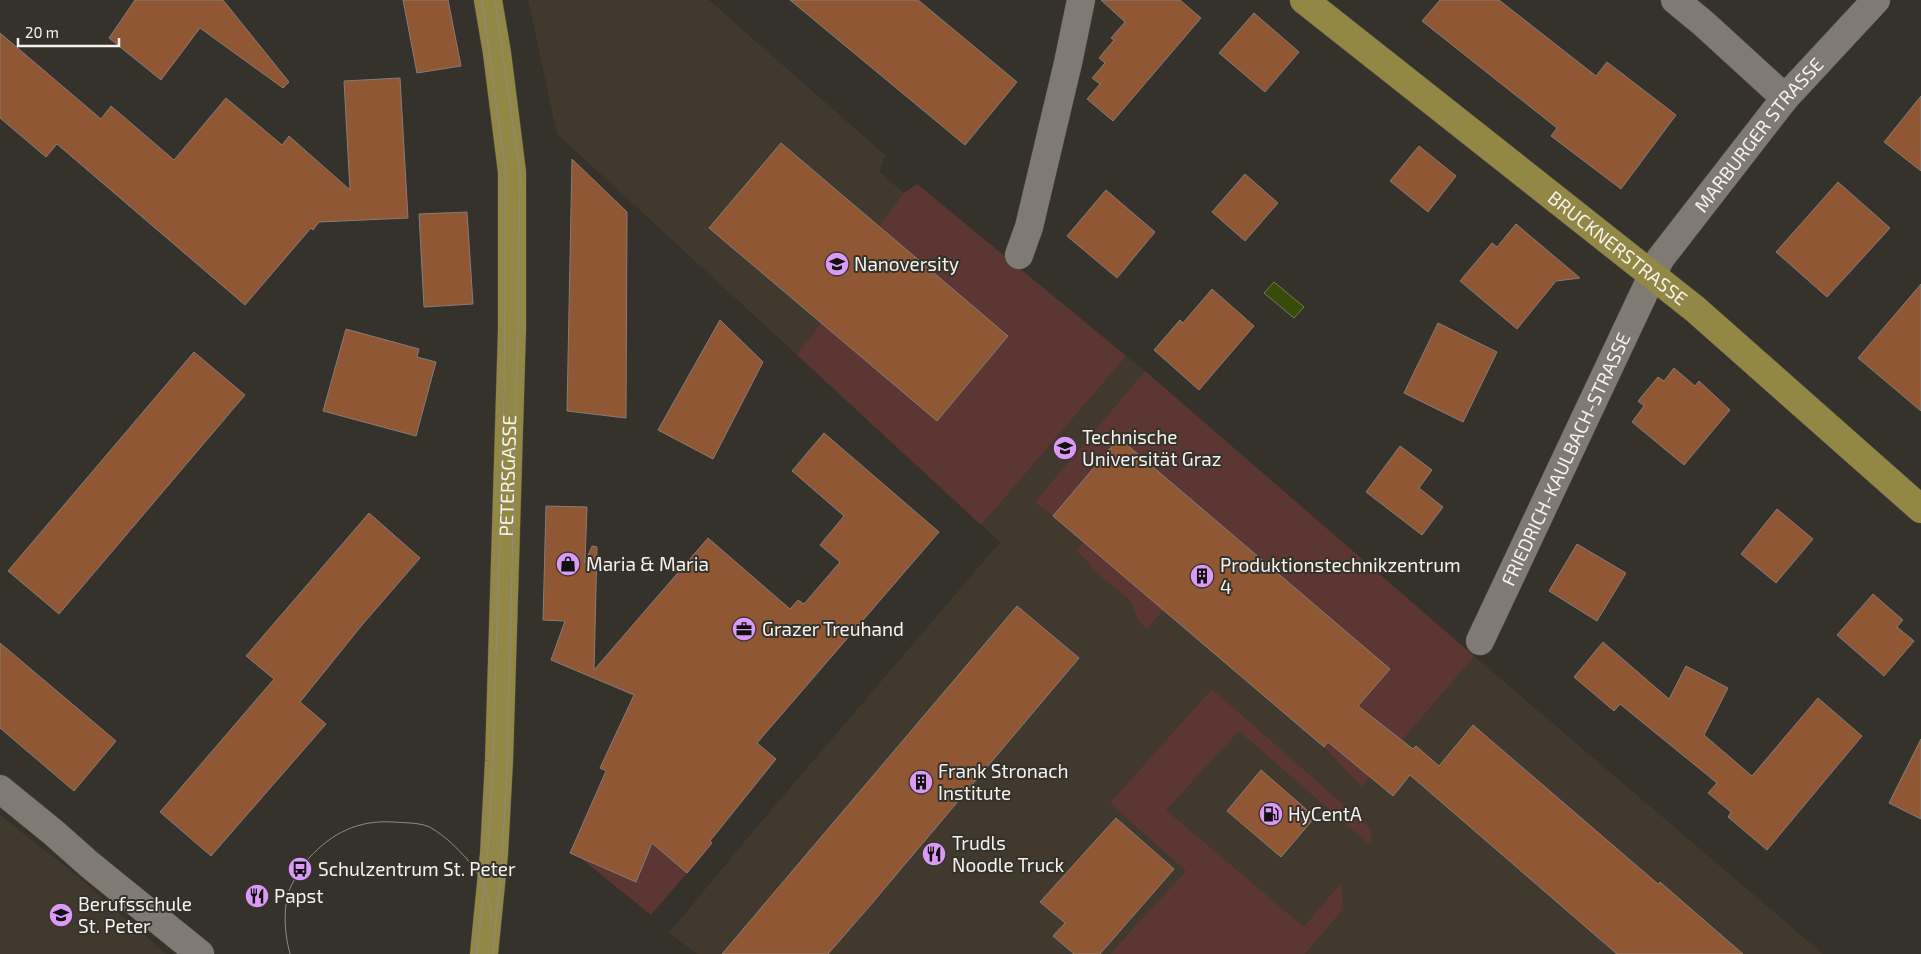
<svg xmlns="http://www.w3.org/2000/svg" width="1921" height="954" viewBox="0 0 1921 954" font-family="'Exo 2',sans-serif">
	<rect width="100%" height="100%" fill="#35312b"/>
	<g fill="#41392e">
		<path d="M528 0H709L885 155 880 172 890 181 904 193 917 184 1145 371 1474 656 1823 954H697L669 933 755 829 1000 542 557 134Z"/>
		<path d="M0 815 77 876 166 954H0Z"/>
	</g>
	<g fill="#5c3632">
		<path d="M917 184 1126 356 981 525 797 355 821 323 937 421 1008 337 879 227 904 193Z"/>
		<path d="M1145 371 1474 656 1362 787 1324 747 1390 669 1119 439 1053 516 1035 502Z"/>
		<path d="M1084 542 1163 610 1147 629 1138 620 1131 601 1092 569 1090 564 1077 551Z"/>
		<path d="M1212 689 1371 829V846L1239 731 1166 810 1304 927 1341 883 1343 909 1305 954H1110L1186 871 1110 803Z"/>
		<path d="M651 845H655L687 873 651 915 578 856 635 881Z"/>
	</g>
	<path fill="#394b08" stroke="#727d4d" d="M1274 282 1304 307 1294 318 1264 293Z"/>
	<g fill="#8f5733" stroke="#857d78">
		<path d="M135 0H223L289 82 283 88 200 28 161 80 109 38Z"/>
		<path d="M403 0H448L461 66 417 73Z"/>
		<path d="M790 0H918L1017 82 965 145Z"/>
		<path d="M1101 0H1180L1201 18 1113 121 1087 99 1100 84 1092 78 1105 63 1099 58 1114 40 1111 38 1125 22Z"/>
		<path d="M1440 0H1499L1596 76 1607 62 1676 115 1621 189 1551 136 1557 128 1422 21Z"/>
		<path d="M1254 13 1299 52 1265 92 1219 53Z"/>
		<path d="M0 33 101 119 111 106 174 160 226 98 282 145 289 136 350 190 344 81 400 78 408 218 319 222 313 230 311 228 245 305 57 144 46 157 0 118Z"/>
		<path d="M1921 96V171L1884 142Z"/>
		<path d="M781 143 1008 336 937 421 709 228Z"/>
		<path d="M1419 146 1456 176 1428 212 1390 181Z"/>
		<path d="M572 159 627 212 626 418 567 411Z"/>
		<path d="M1245 174 1278 203 1245 241 1212 212Z"/>
		<path d="M1838 182 1890 228 1827 297 1776 252Z"/>
		<path d="M1106 190 1155 232 1117 278 1067 236Z"/>
		<path d="M467 212 473 304 424 307 419 214Z"/>
		<path d="M1516 224 1580 278 1556 281 1517 329 1460 281 1492 243 1497 247Z"/>
		<path d="M1921 284V411L1858 358Z"/>
		<path d="M1212 289 1254 326 1199 390 1154 350 1180 320 1183 323Z"/>
		<path d="M720 320 763 362 713 459 658 430Z"/>
		<path d="M1438 323 1497 352 1463 422 1404 393Z"/>
		<path d="M346 329 419 349 417 357 436 362 416 436 323 411Z"/>
		<path d="M194 352 245 395 59 614 8 571Z"/>
		<path d="M1674 368 1695 386 1699 381 1730 410 1684 465 1632 422 1644 406 1638 401 1658 377 1664 381Z"/>
		<path d="M824 433 939 532 757 743 776 759 710 841 712 843 687 873 652 843 636 882 570 853 606 771 600 768 634 695 551 660 565 621 543 620 546 506 587 507 585 563 592 546 597 547 594 670 708 538 790 609 798 600 804 604 840 562 820 545 844 516 792 471Z"/>
		<path d="M1119 438 1390 669 1358 706 1413 749 1416 746 1439 766 1473 725 1658 884 1660 882 1743 954H1617L1410 775 1393 796 1328 742 1324 747 1053 516Z"/>
		<path d="M1400 446 1432 470 1419 488 1443 507 1422 535 1366 492Z"/>
		<path d="M1777 509 1813 539 1776 583 1741 554Z"/>
		<path d="M369 513 420 558 362 625 300 702 326 724 211 856 160 812 274 679 246 656Z"/>
		<path d="M1577 544 1626 573 1597 621 1549 591Z"/>
		<path d="M1873 594 1903 620 1897 627 1914 641 1884 676 1837 635Z"/>
		<path d="M1017 606 1079 658 868 908 828 954H722Z"/>
		<path d="M1603 642 1669 699 1686 666 1728 688 1704 735 1752 776 1818 698 1862 736 1767 850 1728 817 1731 812 1708 793 1717 783 1620 704 1614 711 1574 677Z"/>
		<path d="M0 643 116 741 74 791 0 728Z"/>
		<path d="M1921 739V819L1889 803Z"/>
		<path d="M1261 770 1315 817 1281 857 1227 811Z"/>
		<path d="M1116 818 1174 869 1100 954H1074L1053 936 1065 923 1040 902Z"/>
	</g>
	<g fill="none" stroke-linecap="round" stroke-linejoin="round">
		<g stroke="#514d48" stroke-width="29">
			<g id="minor">
				<path d="M1675 0 1703 23 1785 98"/>
				<path d="M1019 255 1029 227 1068 63 1081 0"/>
				<path id="s1" d="M1480 641 1660 259 1785 98 1876 0"/>
				<path d="M0 789 54 833 90 865 200 954"/>
			</g>
		</g>
		<g stroke="#514d48" stroke-width="29">
			<g id="major">
				<path id="s2" d="M1304 0 1695 309 1921 509"/>
				<path id="s3" d="M484 954 494 854 499 761 512 329V172L497 53 488 0"/>
			</g>
		</g>
		<use href="#minor" stroke="#7f7a73" stroke-width="28"/>
		<use href="#major" stroke="#928745" stroke-width="28"/>
		<g stroke="#8e8a85" stroke-width="1">
			<path d="M290 954C285 935 283 914 288 894 292 881 301 869 309 858 332 833 358 820 392 822 405 823 423 822 433 829 446 837 457 848 467 859 482 877 492 898 491 922"/>
			<path d="M477 954 488 851 493 756 504 396 506 174 482 0"/>
			<path d="M493 954 502 856 507 771 518 328 520 172 495 0"/>
		</g>
	</g>
	<defs>
		<g id="school-disc" transform="scale(1.25)"><circle r="9.5" fill="#db9af6" stroke="#35312b"/><path d="M0-5L7-2L0 1L-7-2ZM-4 1L0 2.5L4 1V4Q0 6-4 4Z" fill="#111"/></g>
		<g id="university-disc" transform="scale(1.25)"><circle r="9.5" fill="#db9af6" stroke="#35312b"/><path d="M0-5L7-2L0 1L-7-2ZM-4 1L0 2.5L4 1V4Q0 6-4 4Z" fill="#111"/></g>
		<g id="shop-disc" transform="scale(1.25)"><circle r="9.5" fill="#db9af6" stroke="#35312b"/><path d="M-5-2.5h2.3a2.7 3.5 0 0 1 5.4 0H5L5.5 6h-11ZM-1.5-2.5h3a1.5 2.3 0 0 0-3 0Z" fill="#111"/></g>
		<g id="building-disc" transform="scale(1.25)"><circle r="9.5" fill="#db9af6" stroke="#35312b"/><path d="M-4-6H4V6H1V3H-1V6H-4ZM-2.5-4.3h1.7v1.8h-1.7ZM.8-4.3h1.7v1.8H.8ZM-2.5-1h1.7V.8h-1.7ZM.8-1h1.7V.8H.8Z" fill="#111"/></g>
		<g id="office-disc" transform="scale(1.25)"><circle r="9.5" fill="#db9af6" stroke="#35312b"/><path d="M-6-3h4V-5.5h4V-3h4V5H-6ZM-1-4.5V-3h2v-1.5ZM-6 0V1H6V0Z" fill="#111"/></g>
		<g id="fuel-disc" transform="scale(1.25)"><circle r="9.5" fill="#db9af6" stroke="#35312b"/><path d="M-5.5-6h7V0h2V4h1.3V-2.5L3-4.5l.8-.8L6-3V5H2.5V1h-1V6h-7ZM-4.2-4.7v3.2H.2V-4.7Z" fill="#111"/></g>
		<g id="restaurant-disc" transform="scale(1.25)"><circle r="9.5" fill="#db9af6" stroke="#35312b"/><path d="M-5-6h1v4h1v-4h1v4h1v-4h1v5L-1.5 .5V6h-2V.5L-5-1ZM5-6V6H3V1.5H1.5Q1.5-4 5-6Z" fill="#111"/></g>
		<g id="bus-disc" transform="scale(1.25)"><circle r="9.5" fill="#db9af6" stroke="#35312b"/><path d="M-5-6H5V4H4V6H2V4H-2V6H-4V4H-5ZM-3.5-4V0h7V-4ZM-3.5 1.2v1.5H-2V1.2ZM2 1.2v1.5H3.5V1.2Z" fill="#111"/></g>
	</defs>
	<g fill-rule="evenodd">
		<use href="#school-disc" x="837" y="264"/>
		<use href="#university-disc" x="1065" y="448"/>
		<use href="#shop-disc" x="568" y="564"/>
		<use href="#building-disc" x="1202" y="576"/>
		<use href="#office-disc" x="744" y="629"/>
		<use href="#building-disc" x="921" y="782"/>
		<use href="#fuel-disc" x="1271" y="814"/>
		<use href="#restaurant-disc" x="934" y="854"/>
		<use href="#bus-disc" x="300" y="869"/>
		<use href="#restaurant-disc" x="257" y="896"/>
		<use href="#school-disc" x="61" y="915"/>
	</g>
	<g text-anchor="middle" stroke-width="4" stroke-linejoin="round" paint-order="stroke">
		<g font-size="19" fill="#f6f3ef" stroke="#35312b">
			<text dy="7" stroke="none"><textPath href="#s1" startOffset="581">MARBURGER STRASSE</textPath></text>
			<text dy="7" stroke="none"><textPath href="#s2" startOffset="400">BRUCKNERSTRASSE</textPath></text>
			<text dy="7" stroke="none"><textPath href="#s1" startOffset="201">FRIEDRICH-KAULBACH-STRASSE</textPath></text>
			<text dy="7" stroke="none"><textPath href="#s3" startOffset="479">PETERSGASSE</textPath></text>
		</g>
		<g font-size="19" fill="#f6f3ef" stroke="#35312b" text-anchor="start">
			<text x="854" y="271">Nanoversity</text>
			<text x="1082" y="444">Technische<tspan x="1082" dy="22">Universität Graz</tspan></text>
			<text x="586" y="571">Maria &amp; Maria</text>
			<text x="1220" y="572">Produktionstechnikzentrum<tspan x="1220" dy="22">4</tspan></text>
			<text x="762" y="636">Grazer Treuhand</text>
			<text x="938" y="778">Frank Stronach<tspan x="938" dy="22">Institute</tspan></text>
			<text x="1288" y="821">HyCentA</text>
			<text x="952" y="850">Trudls<tspan x="952" dy="22">Noodle Truck</tspan></text>
			<text x="318" y="876">Schulzentrum St. Peter</text>
			<text x="274" y="903">Papst</text>
			<text x="78" y="911">Berufsschule<tspan x="78" dy="22">St. Peter</tspan></text>
		</g>
	</g>
	<path d="M18 38v8h101v-8" fill="none" stroke="#f6f3ef" stroke-width="2.5"/>
	<text x="25" y="38" font-size="15" fill="#f6f3ef" stroke="#35312b" stroke-width="4" paint-order="stroke">20 m</text>
</svg>
